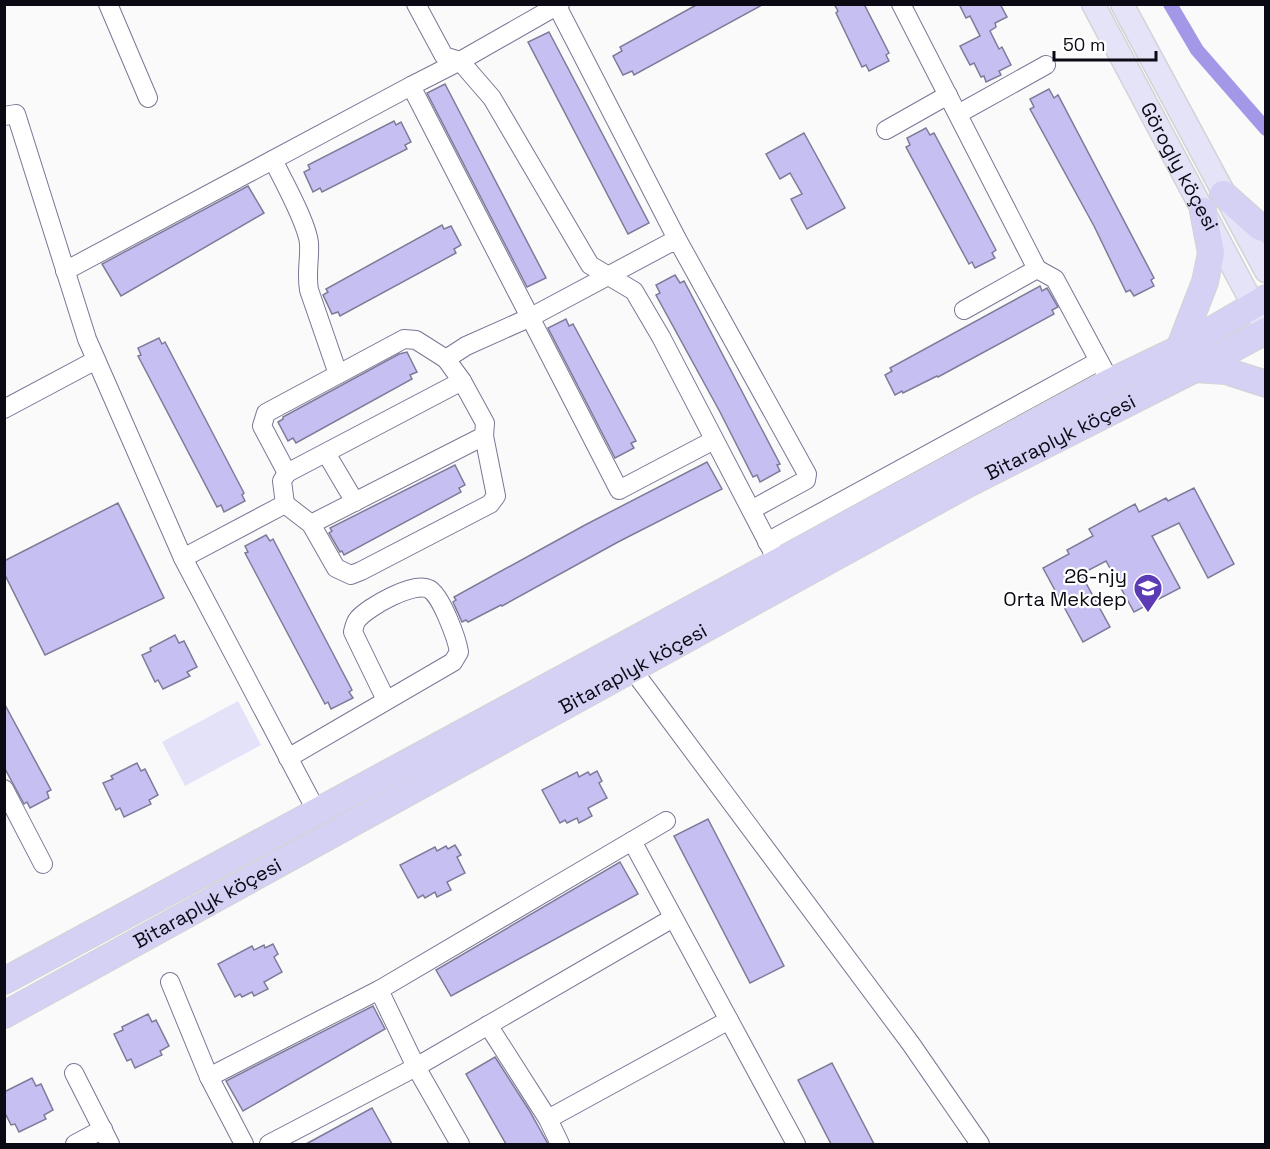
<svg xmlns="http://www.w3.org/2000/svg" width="1270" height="1149" viewBox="0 0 1270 1149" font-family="'Space Grotesk',sans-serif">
	<rect width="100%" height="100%" fill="#fafafa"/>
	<path fill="#e4e2f9" d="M238 701 261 745 185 786 162 742Z"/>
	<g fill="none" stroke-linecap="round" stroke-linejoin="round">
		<path stroke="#a298e7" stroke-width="14" d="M1170 4 1197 50 1266 129"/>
	</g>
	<g fill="#c5c0f1" stroke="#7d7b99" stroke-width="1.5">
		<path d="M698 4H764L634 75 632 71 623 75 613 56 622 51 620 47Z"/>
		<path d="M834 4H864L889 53 886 55 889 61 869 71 866 65 862 67 836 13 838 11Z"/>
		<path d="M959 4H1000L1007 17 995 23 996 27 990 31 999 49 1002 47 1011 65 999 71 1001 75 986 82 984 76 981 77 974 63 970 65 960 46 980 36 970 16 966 18Z"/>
		<path d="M549 32 649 223 628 234 528 42Z"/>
		<path d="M445 84 546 278 527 287 427 93Z"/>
		<path d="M1049 89 1054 98 1058 95 1154 278 1151 280 1154 286 1134 296 1130 290 1126 292 1094 226 1030 109 1034 107 1030 99Z"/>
		<path d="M394 121 396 125 401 122 411 142 405 145 407 149 322 192 320 188 313 192 304 172 310 169 308 165Z"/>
		<path d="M926 128 930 135 934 133 996 250 992 253 995 258 975 268 972 262 969 264 906 147 910 145 907 138Z"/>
		<path d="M804 133 845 208 807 229 791 199 802 194 790 173 780 179 766 154Z"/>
		<path d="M248 186 264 213 121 296 102 264Z"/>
		<path d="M442 225 444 229 451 226 461 245 454 249 456 253 340 316 338 312 332 314 323 295 328 292 326 289Z"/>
		<path d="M675 275 680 283 684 281 780 464 777 465 780 471 760 482 757 475 753 477 720 412 656 295 660 293 656 285Z"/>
		<path d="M1040 286 1042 291 1047 288 1058 307 1052 310 1054 314 938 377 937 376 903 393 902 391 895 395 885 375 892 371 890 368Z"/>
		<path d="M566 319 569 326 573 324 636 441 631 443 634 448 615 458 548 328Z"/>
		<path d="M159 338 162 344 165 342 244 493 242 495 245 501 224 512 221 505 217 507 138 356 141 355 138 348Z"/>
		<path d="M407 352 417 372 410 375 412 379 296 443 293 438 288 441 278 422 283 419V417L399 354Z"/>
		<path d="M707 462 722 489 618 542 502 606 501 605 468 622 466 620 462 622 453 602 456 600 454 597 585 525Z"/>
		<path d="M455 465 465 485 459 488 461 492 344 555 342 551 340 552 329 533 332 531 330 528Z"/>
		<path d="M1194 488 1234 564 1208 578 1179 523 1152 536 1180 588 1134 612 1106 561 1081 574 1110 627 1083 642 1043 568 1069 554 1067 550 1093 536 1089 529 1135 504 1139 512 1166 498 1168 501Z"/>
		<path d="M118 503 164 598 45 655 4 573V561Z"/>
		<path d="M266 535 270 541 273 539 352 690 349 692 353 698 331 709 328 702 325 704 245 553 248 552 245 546Z"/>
		<path d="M175 635 179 643 184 641 197 667 187 672 190 676 163 689 158 680 155 682 142 655 151 651 150 648Z"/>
		<path d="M4 703 51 790 47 792 49 798 30 808 27 802 24 804 4 767Z"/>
		<path d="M137 763 141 771 145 769 158 795 149 800 151 804 124 817 120 808 116 810 103 783 113 779 111 776Z"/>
		<path d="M597 771 602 781 599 783 607 798 588 808 592 816 579 823 577 818 567 823 565 820 560 823 542 790 577 772 579 777 588 772 590 775Z"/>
		<path d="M708 819 784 966 750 983 674 836Z"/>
		<path d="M455 845 461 855 457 857 465 873 447 882 451 890 437 897 435 892 425 898 423 895 418 898 400 865 435 847 437 851 446 846 448 849Z"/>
		<path d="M620 862 638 894 451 996 436 970Z"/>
		<path d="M273 944 278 954 274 957 282 972 264 982 268 989 254 996 252 992 242 997 240 994 235 997 218 964 252 946 254 950 264 945 265 948Z"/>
		<path d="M373 1006 385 1029 243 1111 226 1081Z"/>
		<path d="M148 1014 152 1022 156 1020 169 1046 160 1051 162 1055 135 1068 131 1059 127 1061 114 1034 123 1030 122 1027Z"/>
		<path d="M495 1057 529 1110 548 1144H506L466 1074Z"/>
		<path d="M832 1063 874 1144H831L798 1080Z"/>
		<path d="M32 1078 36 1086 41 1084 53 1110 44 1115 46 1119 19 1132 15 1124 11 1125 4 1111V1092Z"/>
		<path d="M372 1108 392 1144H306Z"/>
	</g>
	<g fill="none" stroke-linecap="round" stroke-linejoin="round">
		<g stroke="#7a7795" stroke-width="20">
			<g id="minor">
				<path d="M108 4 148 98"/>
				<path d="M416 4 444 56 460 61"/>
				<path d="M560 4 460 61 492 98 590 265 634 291 661 337 778 562"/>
				<path d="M901 4 1037 269"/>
				<path d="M557 6 677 239"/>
				<path d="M460 61 411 86 619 490 714 440"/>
				<path d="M958 114 1046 65"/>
				<path d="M4 116 16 114 87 339 183 558 317 812"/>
				<path d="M886 130 948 95"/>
				<path d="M273 160C283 180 307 223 309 243 310 260 306 272 309 290L338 374"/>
				<path d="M65 271 411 86"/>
				<path d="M964 310 1037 269 1055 279 1104 370"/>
				<path d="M4 409 96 360"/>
				<path d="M326 453 355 502"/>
				<path d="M287 473 262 426 266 413 404 339 416 340 446 359"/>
				<path d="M285 504 282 481 287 473 462 381"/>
				<path d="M311 524 336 568 351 575 361 571 490 504 496 496 484 436"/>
				<path d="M767 542 1099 361"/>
				<path d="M183 558 285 504 311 524 484 436 485 423 462 381 446 359 466 346 531 317 677 239 807 474 806 480 751 510"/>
				<path d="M632 669 911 1044 980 1144"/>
				<path d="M288 758 453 662 459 652C457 639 441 595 429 589 414 581 368 607 358 619 355 622 354 628 353 632L386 700"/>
				<path d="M4 789 43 864"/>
				<path d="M632 841 796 1144"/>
				<path d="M170 982 209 1077 244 1144"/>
				<path d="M379 990 416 1067 460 1144"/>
				<path d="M488 1025 548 1119 560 1144"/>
				<path d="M74 1073 110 1144"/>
				<path d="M209 1077 379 990 666 821"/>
				<path d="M548 1119 729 1020"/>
				<path d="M75 1144 103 1129"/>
				<path d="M269 1144 416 1067 673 918"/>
			</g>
		</g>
		<g stroke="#d3d3d5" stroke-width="25">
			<g id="major">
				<path id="s1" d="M1093 4 1266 329"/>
				<path d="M1122 4 1266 271"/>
			</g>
		</g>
		<g stroke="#d3d3d5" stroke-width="28">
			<g id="highway">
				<path d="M1223 194 1260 227 1266 229"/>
				<path d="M1179 349 1205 282 1211 253 1203 211"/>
				<path d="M1195 369 1226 371 1266 384"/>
				<path d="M4 981 1110 382 1179 349 1266 298"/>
				<path id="s2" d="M4 1015 966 485 1195 369 1266 331"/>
			</g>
		</g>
		<use href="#minor" stroke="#fff" stroke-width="18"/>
		<use href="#major" stroke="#e5e3f8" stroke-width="22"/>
		<use href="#highway" stroke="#d4d1f4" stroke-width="26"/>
	</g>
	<defs>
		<g id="school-pin" transform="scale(1.5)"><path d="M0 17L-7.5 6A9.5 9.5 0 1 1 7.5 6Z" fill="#5b3cb4" stroke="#fff"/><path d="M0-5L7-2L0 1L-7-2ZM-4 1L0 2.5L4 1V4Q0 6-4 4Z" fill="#fff"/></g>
	</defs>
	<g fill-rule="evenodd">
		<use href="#school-pin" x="1148" y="588"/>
	</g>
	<g text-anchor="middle" stroke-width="4.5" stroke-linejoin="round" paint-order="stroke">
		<g font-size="20" fill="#0b0914" stroke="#fff">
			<text dy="7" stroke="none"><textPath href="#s1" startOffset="184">Görogly köçesi</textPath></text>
			<text dy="7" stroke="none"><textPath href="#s2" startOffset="1204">Bitaraplyk köçesi</textPath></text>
			<text dy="7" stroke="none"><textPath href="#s2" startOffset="718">Bitaraplyk köçesi</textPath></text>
			<text dy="7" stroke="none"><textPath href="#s2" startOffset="232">Bitaraplyk köçesi</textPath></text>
		</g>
		<g font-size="20" fill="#0b0914" stroke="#fff" text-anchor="end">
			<text x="1127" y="583">26-njy<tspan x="1127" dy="23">Orta Mekdep</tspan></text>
		</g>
	</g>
	<rect width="1270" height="1149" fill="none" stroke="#0b0914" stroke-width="12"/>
	<path d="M1054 51v9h102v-9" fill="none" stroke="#0b0914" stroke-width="3"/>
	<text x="1063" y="51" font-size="18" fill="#0b0914" stroke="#ffffff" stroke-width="4.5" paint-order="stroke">50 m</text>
</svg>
